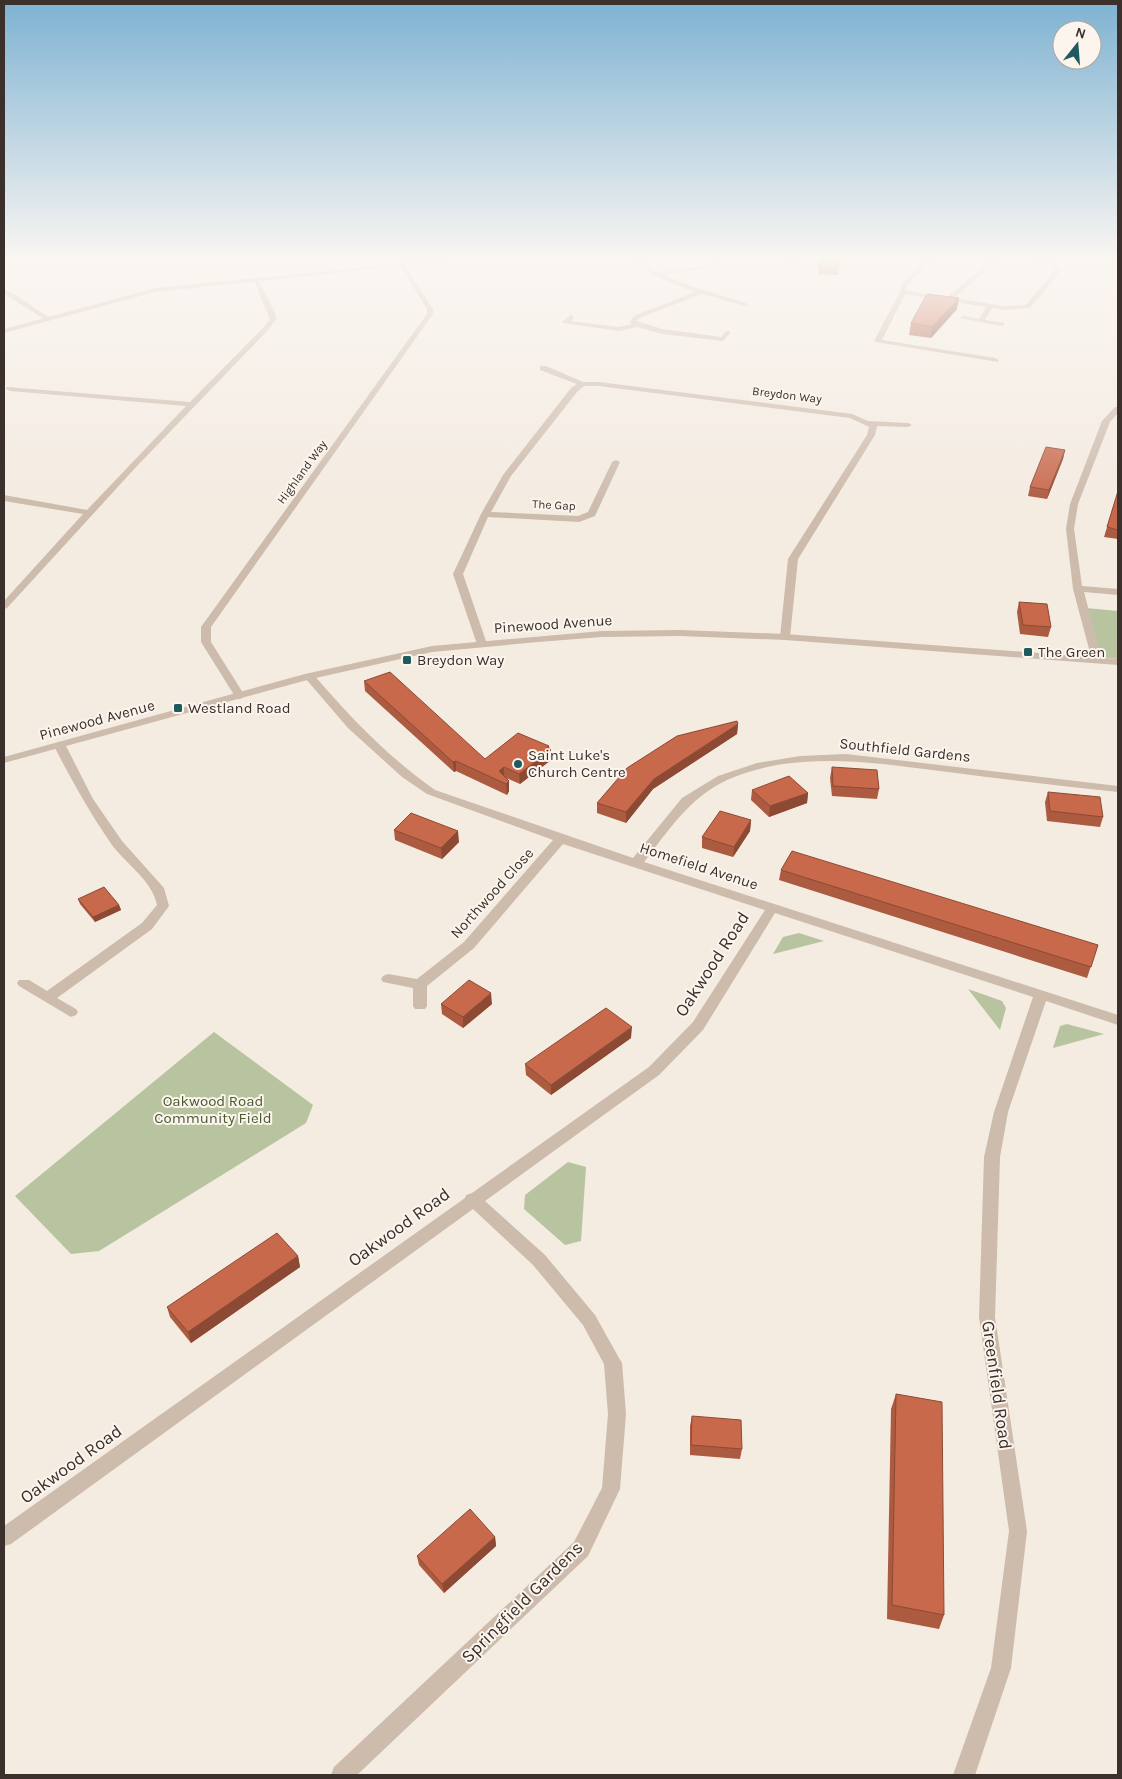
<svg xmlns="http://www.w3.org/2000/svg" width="1122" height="1779" viewBox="0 0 1122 1779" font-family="Karla,sans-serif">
	<rect width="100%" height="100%" fill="#f4ebe1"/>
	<g fill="#b8c4a0">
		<path d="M1086 608 1118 611V659L1099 657Z"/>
		<path d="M799 933 824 941 773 954 783 937Z"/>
		<path d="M968 989 1002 1001 1006 1008 1000 1030Z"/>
		<path d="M1067 1024 1104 1034 1053 1048 1060 1026Z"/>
		<path d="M214 1032 313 1105 306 1123 99 1251 71 1254 15 1196Z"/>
		<path d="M568 1162 586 1167 581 1241 565 1245 524 1209 525 1195Z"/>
	</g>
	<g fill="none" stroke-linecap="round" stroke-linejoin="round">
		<g fill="#cdbbac" fill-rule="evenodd">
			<path d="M629 258H636L657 272 710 265V262H714L718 267 663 275 688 285 748 304 745 306 702 294 639 318 637 321 662 329 721 337 726 331H730V333L723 341 662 334 637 327 619 331 563 323V321L571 315 574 317 571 321 619 327 632 324 630 322 634 316 695 292 655 276Z"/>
			<path d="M774 258H783L796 263 793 265Z"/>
			<path d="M927 258H934L907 285 906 291 947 297 994 259 996 262 954 298 1004 306 1026 305 1055 270 1051 266 1023 258C1036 258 1052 260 1062 270L1030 308 1004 310 992 308 985 320 1004 323V325L1002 326 960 318 963 316 979 319 986 307 905 294 882 340 995 358 999 360 998 362 876 342 874 341 900 292 902 283Z"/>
			<path d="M399 264 404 265 433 309V314L211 627V642L245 696 240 699 236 698 201 642V627L427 314V309Z"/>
			<path d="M253 279 258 280 275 313 276 319 269 329 137 466 7 608 4 609V601L83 514 4 501V495L87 510 186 406 10 391 6 389 7 387 190 402 264 327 270 319Z"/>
			<path d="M4 290 16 295 51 319 46 320 4 294Z"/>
			<path d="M540 366H546L583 382H599L852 414 868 421 908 423 912 425 908 427 877 426 875 435 798 559 790 637 785 640 780 637 788 559 867 435 869 427 850 418 599 386H584L577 392 511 476 491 512 578 516 588 512 612 462 616 460 620 462 595 516 579 522 488 517 463 574 487 644 482 647 477 644 453 574 481 514 503 475 571 388 577 384 540 370Z"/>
			<path d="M1115 407H1118V413L1110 422 1078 504 1074 529 1082 586 1118 589V595L1084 592 1102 660 1097 663 1092 660 1073 589 1066 529 1070 504 1102 421Z"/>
			<path d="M309 673 313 674C350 717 388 757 435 790L633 858 682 798 718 776 757 763 800 756 846 754 1118 786V792C1064 786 1010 780 956 773 881 764 799 748 727 780 690 797 668 831 644 862L1118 1015V1025L1046 1001 1008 1112 1000 1157 995 1317 1027 1531 1011 1668 975 1775H953L991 1668 1009 1531 979 1317 984 1157 994 1112 1033 997 775 913 703 1030 659 1075 485 1201 545 1255 595 1315 619 1358 622 1363 626 1414 620 1489 588 1556 357 1775H331L334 1767 574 1542 602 1488 608 1414 604 1364 583 1325 533 1265 473 1209 11 1544 4 1546V1526L465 1198 466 1195 472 1193 649 1067 693 1022 765 910 563 844 474 948 427 986V1006L425 1009H415L413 1006V988L383 982 381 979 383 976 388 974 417 979 464 942 553 840 427 794 402 777 348 728 305 678 304 676Z"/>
			<path d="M60 743 66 746 93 799 122 841 164 888 169 906 152 929 57 998 76 1009 78 1012 76 1015 71 1017 19 986 17 983 19 980H29L47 991 142 923 157 905C152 880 127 865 112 845 90 813 72 781 54 746Z"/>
		</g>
		<g fill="#cdbbac" fill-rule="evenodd">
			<path d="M459 258H481L155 292 4 333V329L155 288Z"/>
			<path d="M680 630 785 634 1118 659V665L785 640 680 636 602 637 538 642 432 652 311 679 4 763V757L305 674 432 646 602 631Z"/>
		</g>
	</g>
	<g fill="#ac5a40">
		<path d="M819 258H839L838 275 818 274Z"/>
		<path d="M957 309 931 338 909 335 911 323Z"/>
		<path d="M1065 450 1063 459 1047 499 1028 496 1030 487Z"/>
		<path d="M1118 491V539L1104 537Z"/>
		<path d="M1019 602 1051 627 1048 637 1020 634 1017 612Z"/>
		<path d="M364 681 485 759 549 746 551 760 520 784 506 778 509 781V791L507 795 456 771 454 772 365 691Z"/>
		<path d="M738 724 737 734 653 789 626 823 597 813V803Z"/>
		<path d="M832 767 879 789 877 799 832 796 830 778Z"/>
		<path d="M752 790 808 793 807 803 769 817 751 800Z"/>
		<path d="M1048 792 1103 817 1100 827 1047 821 1045 802Z"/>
		<path d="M751 820 750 831 733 857 702 848V837Z"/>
		<path d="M394 830 459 842 442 859 395 840Z"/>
		<path d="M781 870 1098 945 1087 978 779 880Z"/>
		<path d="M78 899 119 905 121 910 95 922 80 904Z"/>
		<path d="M441 1004H492L463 1028 442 1014Z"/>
		<path d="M631 1038 551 1095 526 1075 525 1064Z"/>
		<path d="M298 1256 300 1267 191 1343 170 1317 167 1307Z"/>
		<path d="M896 1394 944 1615 939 1629 887 1619 891 1409Z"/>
		<path d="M692 1416 742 1449 740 1459 690 1455V1426Z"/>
		<path d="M495 1537 496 1546 444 1593 419 1565 417 1556Z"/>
	</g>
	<g fill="#8c4a34">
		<path d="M959 298 957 309 931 338 932 327Z"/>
		<path d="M1065 450 1063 459 1047 499 1049 490Z"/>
		<path d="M738 724 737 734 653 789 626 823V812L654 779Z"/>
		<path d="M549 746V752L551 750V760L520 784 519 774Z"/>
		<path d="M456 761V771L454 772 453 762Z"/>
		<path d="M504 767V777L499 782V771Z"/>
		<path d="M509 781V791L507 795 506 784Z"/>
		<path d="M808 793 807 803 769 817 770 806Z"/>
		<path d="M751 820 750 831 733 857 734 847Z"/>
		<path d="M458 831 459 842 442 859 441 848Z"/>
		<path d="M119 905 121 910 95 922 93 917Z"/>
		<path d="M491 993 492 1004 463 1028V1017Z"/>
		<path d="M632 1027 631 1038 551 1095V1085Z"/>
		<path d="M298 1256 300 1267 191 1343 188 1332Z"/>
		<path d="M495 1537 496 1546 444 1593 442 1584Z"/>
	</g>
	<g fill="#c8694b" stroke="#8c4a34">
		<path d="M820 258H839V269L819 268Z"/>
		<path d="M927 294 959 298 932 327 911 323Z"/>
		<path d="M1046 447 1065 450 1049 490 1030 487Z"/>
		<path d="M1118 491V530L1107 527Z"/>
		<path d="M1019 602 1047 604 1051 627 1023 625Z"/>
		<path d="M390 672 485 759 518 733 549 746 546 748 551 750 519 774 504 767 499 771 509 781 506 784 456 761 453 762 364 681Z"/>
		<path d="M737 721 738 724 654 779 626 812 597 803 627 768 677 736Z"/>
		<path d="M832 767 877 770 879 789 833 786Z"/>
		<path d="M789 776 808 793 770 806 752 790Z"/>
		<path d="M1048 792 1100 797 1103 817 1050 811Z"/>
		<path d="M720 811 751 820 734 847 702 837Z"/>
		<path d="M411 813 458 831 441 848 394 830Z"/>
		<path d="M792 851 1098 945 1091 967 781 870Z"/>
		<path d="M104 887 119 905 93 917 78 899Z"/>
		<path d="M469 980 491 993 463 1017 441 1004Z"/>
		<path d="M606 1008 632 1027 551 1085 525 1064Z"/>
		<path d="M277 1233 298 1256 188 1332 167 1307Z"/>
		<path d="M896 1394 942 1402 944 1615 892 1605Z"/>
		<path d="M692 1416 741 1420 742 1449 691 1445Z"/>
		<path d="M470 1509 495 1537 442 1584 417 1556Z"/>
	</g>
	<linearGradient id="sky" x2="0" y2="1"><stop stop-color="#7eb2d2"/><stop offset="0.51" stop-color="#faf6f2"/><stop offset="1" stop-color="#faf6f2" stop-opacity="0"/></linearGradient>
	<rect width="1122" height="507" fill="url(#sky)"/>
	<g fill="#1f5a5e" stroke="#fbf5ee" stroke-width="2">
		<rect x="1023" y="647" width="10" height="10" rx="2.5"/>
		<rect x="402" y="655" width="10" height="10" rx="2.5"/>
		<rect x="173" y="703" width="10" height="10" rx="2.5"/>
		<circle cx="518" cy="764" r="5"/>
	</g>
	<g text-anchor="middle" stroke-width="4" stroke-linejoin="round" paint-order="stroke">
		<g font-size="12" fill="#3b302b" stroke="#fbf5ee">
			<text transform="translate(787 395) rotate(7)" y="4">Breydon Way</text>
			<text transform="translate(302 472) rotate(-54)" y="4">Highland Way</text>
			<text transform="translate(554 505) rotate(3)" y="4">The Gap</text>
		</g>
		<g font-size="15" fill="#3b302b" stroke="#fbf5ee">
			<text transform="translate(553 624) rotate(-4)" y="5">Pinewood Avenue</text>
			<text transform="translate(97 720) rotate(-15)" y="5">Pinewood Avenue</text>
			<text transform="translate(905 750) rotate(6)" y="5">Southfield Gardens</text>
			<text transform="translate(699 866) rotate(18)" y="5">Homefield Avenue</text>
			<text transform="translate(492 893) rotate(-48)" y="5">Northwood Close</text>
		</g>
		<g font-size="15" fill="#3b302b" stroke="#fbf5ee" text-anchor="start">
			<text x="1038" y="657">The Green</text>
			<text x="417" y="665">Breydon Way</text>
			<text x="188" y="713">Westland Road</text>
			<text x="528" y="760">Saint Luke's<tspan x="528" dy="17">Church Centre</tspan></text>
		</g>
		<g font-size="15" fill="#4a5a2e" stroke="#fbf5ee">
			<text x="213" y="1106">Oakwood Road<tspan x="213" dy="17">Community Field</tspan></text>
		</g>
		<g font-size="18" fill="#3b302b" stroke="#fbf5ee">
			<text transform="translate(712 964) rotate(-57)" y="6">Oakwood Road</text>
			<text transform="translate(399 1227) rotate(-36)" y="6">Oakwood Road</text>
			<text transform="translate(997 1385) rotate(82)" y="6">Greenfield Road</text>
			<text transform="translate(71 1464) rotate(-36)" y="6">Oakwood Road</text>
			<text transform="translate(522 1602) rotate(-45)" y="6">Springfield Gardens</text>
		</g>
	</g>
	<rect width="1122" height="1779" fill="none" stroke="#3b302b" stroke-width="10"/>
	<g transform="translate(1077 45) rotate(17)"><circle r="24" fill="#fbf5ee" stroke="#aea6a0"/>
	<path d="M0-4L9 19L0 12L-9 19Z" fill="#1f5a5e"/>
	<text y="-8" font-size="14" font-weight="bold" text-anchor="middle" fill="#3b302b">N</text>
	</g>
</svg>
